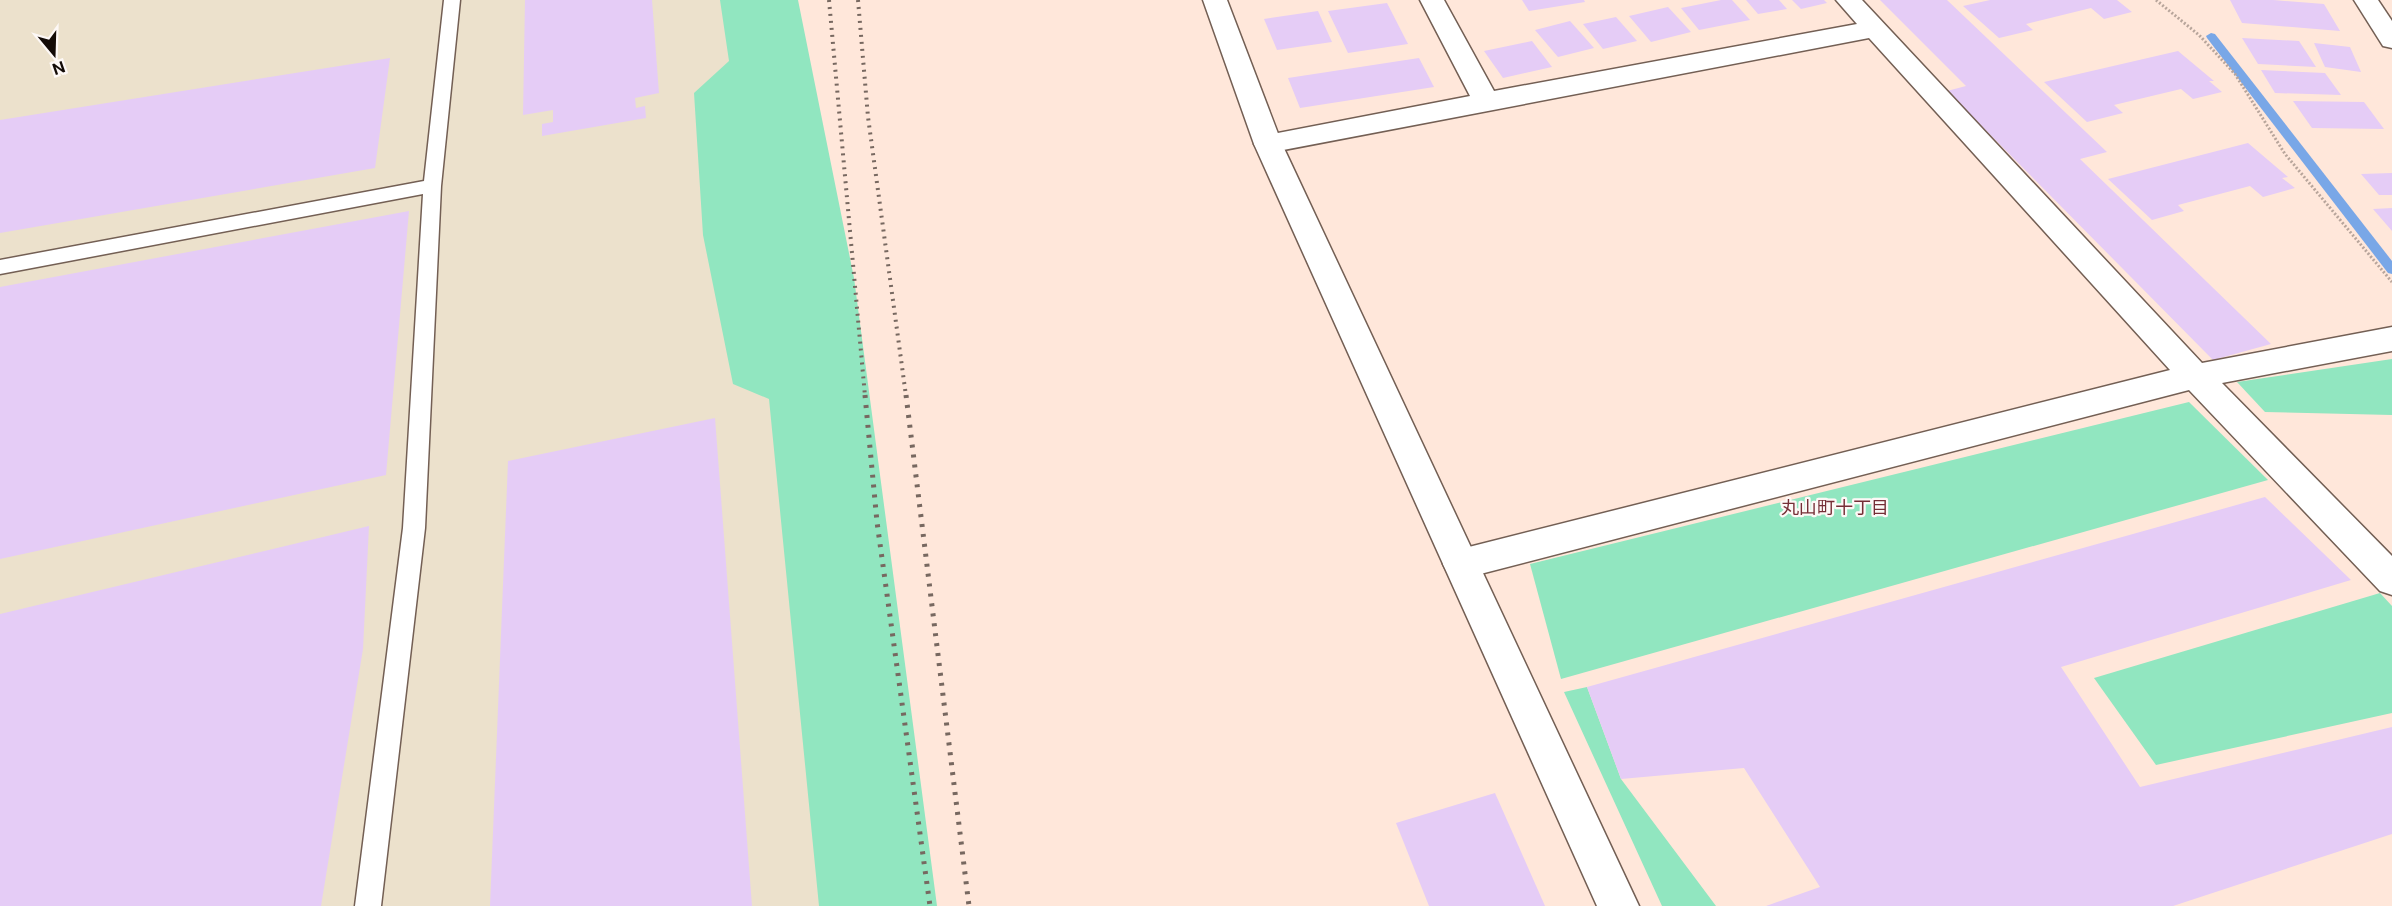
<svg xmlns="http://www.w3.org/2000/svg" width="2392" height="906" viewBox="0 0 2392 906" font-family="'Public Sans','Noto Sans JP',sans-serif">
	<rect width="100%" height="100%" fill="#ffe7da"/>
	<path fill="#ece1cc" d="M0 0H765L840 906H0Z"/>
	<g fill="#91e6c0">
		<path d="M720 0H798L854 278 937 906H819L769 399 733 384 703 235 694 93 729 61Z"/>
		<path d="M2392 359V415L2265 412 2237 382Z"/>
		<path d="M2189 402 2268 480 1561 679 1530 564Z"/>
		<path d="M2380 593 2392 606V713L2156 765 2094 678Z"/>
		<path d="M1587 687 1621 779 1716 906H1662L1564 692Z"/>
	</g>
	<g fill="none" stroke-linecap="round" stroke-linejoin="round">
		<path fill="#79a7e7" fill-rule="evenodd" d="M2211 33 2215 34 2392 261V274L2388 273 2207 38 2206 36Z"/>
	</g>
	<g fill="#e5ccf6">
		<path d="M525 0H652L659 93 635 98 636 108 645 106 646 118 542 136V124L553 122V110L523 115Z"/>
		<path d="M1522 0H1584L1585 2 1529 11Z"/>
		<path d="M1721 0H1732L1750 20 1699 30 1681 8Z"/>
		<path d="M1746 0H1779L1787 9 1758 14Z"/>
		<path d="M1792 0H1824L1827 3 1801 9Z"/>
		<path d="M1880 0H1947L2107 152 2080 159 2271 344 2213 360 1947 91 1966 86Z"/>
		<path d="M1990 0H2117L2132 12 2104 19 2091 8 2026 24 2033 30 1999 38 1963 6Z"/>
		<path d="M2230 0H2273L2324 4 2340 31 2242 23Z"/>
		<path d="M1387 3 1408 44 1348 53 1328 11Z"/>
		<path d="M1668 7 1691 32 1651 42 1629 16Z"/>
		<path d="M1318 11 1332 42 1277 50 1264 19Z"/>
		<path d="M1616 17 1637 41 1603 49 1583 24Z"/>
		<path d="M1570 21 1594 48 1558 57 1535 30Z"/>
		<path d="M2242 38 2299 41 2316 67 2258 64Z"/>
		<path d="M1532 41 1552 67 1503 78 1484 51Z"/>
		<path d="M2314 43 2350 47 2361 72 2325 67Z"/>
		<path d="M2178 51 2214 81H2209L2222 92 2193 99 2181 89 2114 105 2123 113 2087 122 2044 82Z"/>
		<path d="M390 58 375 168 0 233V120Z"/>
		<path d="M1419 58 1434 87 1300 108 1288 78Z"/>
		<path d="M2261 70 2325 73 2341 95 2275 93Z"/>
		<path d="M2293 101 2364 102 2384 129 2312 128Z"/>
		<path d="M2248 143 2288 177 2282 178 2295 188 2263 197 2250 186 2178 205 2184 211 2152 220 2108 179Z"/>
		<path d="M2392 173V195H2379L2361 174Z"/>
		<path d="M2392 208V231L2373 209Z"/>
		<path d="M409 211 386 475 0 559V287Z"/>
		<path d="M715 418 752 906H490L508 461Z"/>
		<path d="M2265 497 2351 580 2061 667 2140 787 2392 727V834L2173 906H1766L1820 887 1744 768 1621 779 1587 687Z"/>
		<path d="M369 526 363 649 321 906H0V614Z"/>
		<path d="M1495 793 1545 906H1429L1396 823Z"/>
	</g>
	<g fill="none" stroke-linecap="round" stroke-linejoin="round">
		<g stroke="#735f54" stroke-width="3">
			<path id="service" d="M444 0H460L441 186 425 528 381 906H355L403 528 423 194 0 274V260L424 181Z"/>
		</g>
		<g stroke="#735f54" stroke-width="3">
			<g id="minor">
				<path d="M1420 0H1444L1494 91 1857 24 1836 0H1862L2202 363 2392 327V351L2222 383 2392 556V595L2380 591 2189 390 1461 579 1449 575 1443 564 1449 553 1461 549 2170 370 1869 38 1268 153 1258 150 1254 144 1258 138 1268 135 1470 96Z"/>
				<path d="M2354 0H2378L2392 21V48L2383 46Z"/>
			</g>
		</g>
		<g stroke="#735f54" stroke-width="3">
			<path id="tertiary" d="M1203 0H1227L1282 144 1639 906H1597L1254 144Z"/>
		</g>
		<path stroke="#b8a59b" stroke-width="3" stroke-dasharray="2 2" stroke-linecap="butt" d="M2156 0 2199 35 2235 74 2285 154 2392 282"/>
		<use href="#service" fill="#fff" fill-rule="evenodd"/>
		<use href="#minor" fill="#fff" fill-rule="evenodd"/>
		<use href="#tertiary" fill="#fff" fill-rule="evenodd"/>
		<g stroke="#776860" stroke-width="4" stroke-dasharray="2 5" stroke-linecap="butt">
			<path d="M829 0 865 396"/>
			<path d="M858 0 868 117 906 396"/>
		</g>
		<g stroke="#776860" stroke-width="5" stroke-dasharray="3 7" stroke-linecap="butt">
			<path d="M865 395 877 522 930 906"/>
			<path d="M906 395 969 906"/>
		</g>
	</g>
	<g text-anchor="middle" stroke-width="4.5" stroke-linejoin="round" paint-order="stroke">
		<g font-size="18" fill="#752e36" stroke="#fdf8f6">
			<text x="1835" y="514">丸山町十丁目</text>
		</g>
	</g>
	<g transform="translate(54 54) rotate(161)" stroke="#fdf8f6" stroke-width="4.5" paint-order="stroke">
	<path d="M0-4.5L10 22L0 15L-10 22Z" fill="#130b07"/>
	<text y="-9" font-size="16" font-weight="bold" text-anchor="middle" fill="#130b07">N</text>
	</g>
</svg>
